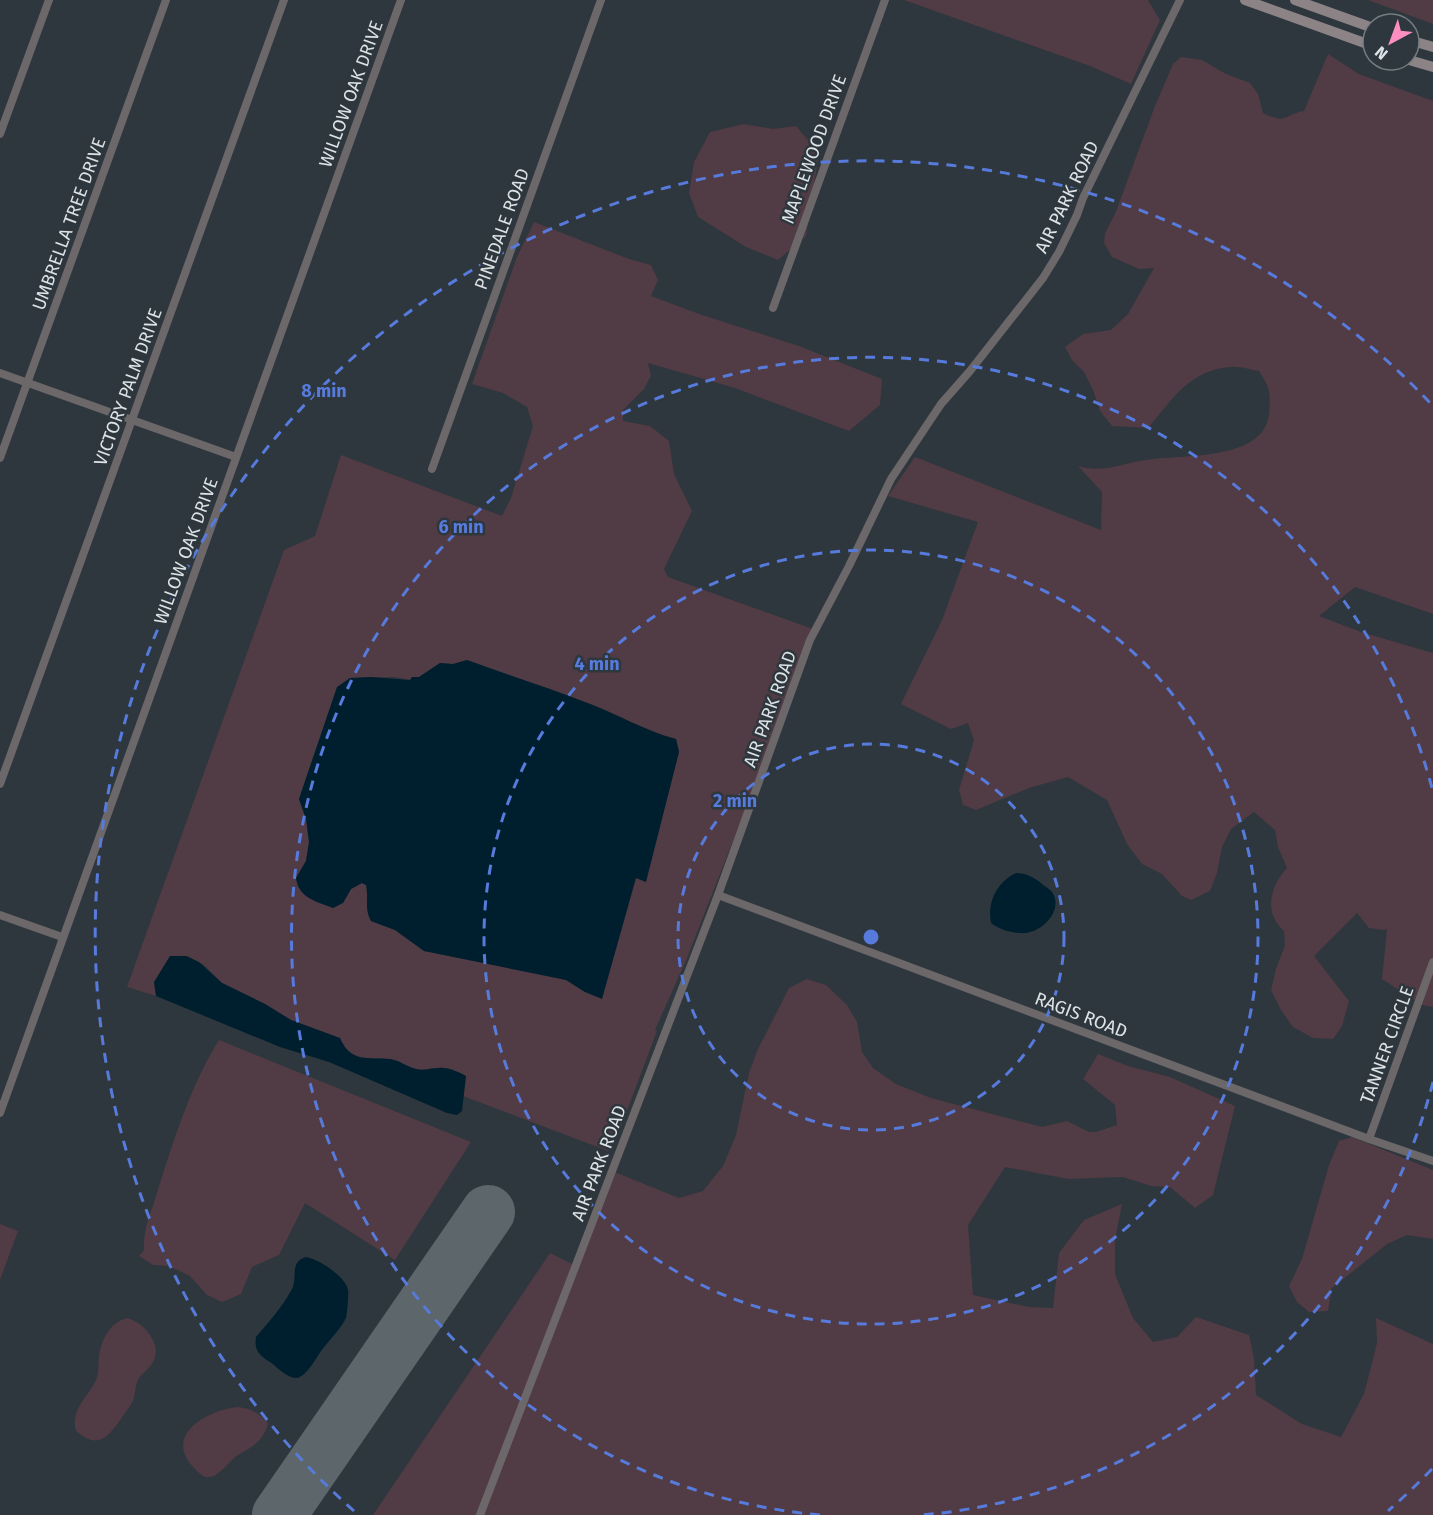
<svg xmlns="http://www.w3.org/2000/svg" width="1433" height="1515" viewBox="0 0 1433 1515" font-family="'Fira Sans',sans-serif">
	<rect width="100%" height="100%" fill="#2e373d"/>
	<g fill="#513b44" fill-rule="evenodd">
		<path d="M904 0H1148L1160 20 1131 84 1090 66Z"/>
		<path d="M1368 0H1433V24Z"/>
		<path d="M1328 54 1359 74 1433 101V614L1355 587 1319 616 1361 632 1433 653V1007L1422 1005 1382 979 1387 929 1384 930 1369 928 1357 913 1314 956 1349 1001 1342 1026 1333 1039 1313 1038 1293 1027 1281 1010 1271 990 1276 969 1285 945 1284 931C1263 912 1270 887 1287 868L1278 847 1275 830 1254 812 1231 829 1222 847 1217 873 1210 891 1191 900 1182 896 1162 874 1142 864 1127 844 1107 800 1068 777 1029 788 976 810 963 805 959 790 974 740 968 723 951 729 901 704 942 620 978 522 888 496 915 457 1101 530 1102 492 1078 466C1103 474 1122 463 1146 460 1180 454 1264 462 1269 414 1271 393 1270 388 1259 371 1250 370 1240 366 1231 367 1189 370 1173 399 1148 428L1112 426 1100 411 1093 390 1084 372 1072 360 1065 347 1083 334 1111 330 1128 314 1154 268 1139 269 1112 257 1104 243 1105 233 1115 214 1155 106 1173 64 1181 57 1202 60 1226 74 1250 83 1258 94 1263 113C1288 125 1282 115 1304 111Z"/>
		<path d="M744 124 773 129 796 126 819 153 806 236 778 260 746 247 698 217 689 193 694 162 710 132Z"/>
		<path d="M534 222 629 259 651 265 658 280 651 296 702 315 799 346 882 379 880 405 849 431 735 388 648 363 651 376 644 389 623 410V421L650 426 669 441 674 474 692 511 664 569 668 577 816 630 687 958 655 1030 657 1031 616 1140 608 1151 463 1096 466 1076C458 1072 447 1067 439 1068 431 1068 424 1071 416 1069 407 1067 399 1060 390 1059 366 1057 351 1062 339 1038L291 1020 265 1004 222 983 204 965 187 956 154 982 156 996 127 987 284 550 315 536 341 455 502 516 511 498 533 426 527 407 503 393 472 384 517 257ZM467 660 593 705 654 733 676 739 679 752 645 882 636 877 585 992 566 980 551 976 424 951 395 930 371 921C364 907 369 899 366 885L361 883 351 889 343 903 298 888 296 878 306 861 309 842 306 819 299 799 337 688 350 678 395 677 410 680 412 677H419L440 663 453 664Z"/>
		<path d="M807 979 826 985 847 1005 857 1022 862 1052 873 1068 896 1084 931 1098 1042 1127 1067 1121 1089 1132H1096L1117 1125 1115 1105 1083 1079 1098 1054 1128 1066 1170 1077 1235 1106 1213 1195 1195 1208 1170 1187 1151 1186 1123 1177 1068 1179 1005 1167 968 1225 973 1295 1029 1307 1053 1308 1059 1253 1084 1220 1122 1204 1115 1240V1274L1133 1318 1153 1342 1177 1337 1196 1317 1249 1335 1254 1358 1256 1395 1302 1424 1341 1437 1364 1394 1377 1343 1376 1318 1433 1344V1515H373L550 1253 576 1266 612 1171 679 1198 703 1191 723 1166 736 1135 749 1073 757 1051 789 988Z"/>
		<path d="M219 1040 471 1142 395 1260 305 1203 279 1255 252 1267 241 1294 222 1302 207 1295 190 1276 169 1266 153 1265 139 1256 144 1250C143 1229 150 1216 156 1196 173 1143 189 1088 219 1040Z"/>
		<path d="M1352 1137 1433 1170V1239L1407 1235 1387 1244 1332 1288 1328 1311 1309 1312 1297 1302 1289 1286 1302 1259 1329 1165 1339 1141Z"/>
		<path d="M0 1224 18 1231 0 1280Z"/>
		<path d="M127 1318C143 1322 162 1343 154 1360 150 1369 141 1373 137 1382 135 1388 135 1395 133 1401 131 1406 126 1411 123 1416 109 1436 99 1451 76 1431 70 1410 88 1397 96 1380 99 1373 98 1365 99 1357 101 1340 110 1322 127 1318Z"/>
		<path d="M237 1407C251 1408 259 1413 268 1423 264 1441 252 1447 238 1455 229 1461 219 1477 209 1477 204 1478 200 1474 197 1471 160 1437 205 1411 237 1407Z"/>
	</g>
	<g fill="#001f2e">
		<path d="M467 660C508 675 550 688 590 704 619 715 646 731 676 739L679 752 646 882 636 878 602 999 585 992 566 980 424 951 395 930 371 921C364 907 369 900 366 885L362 883 351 889 343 903 333 908C315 901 299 898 296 878L306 861 309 842 306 819 299 799 337 687 350 678 371 677 410 680 412 677H419L440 663 453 664Z"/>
		<path d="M1016 873C1026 873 1033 877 1041 883 1044 886 1050 889 1052 892 1064 910 1043 931 1026 933 1014 934 1000 930 991 923 987 902 997 882 1016 873Z"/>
		<path d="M170 956H186L199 962 222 983 265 1004 291 1020 340 1038C351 1063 366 1057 390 1059 399 1060 407 1067 416 1069 424 1071 431 1068 439 1068 448 1067 458 1072 466 1076L462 1111 457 1115 447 1113 329 1062 280 1047 156 996 154 982Z"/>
		<path d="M306 1257C319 1259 346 1277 348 1290 349 1294 347 1314 346 1318 340 1330 329 1340 321 1351 316 1358 307 1376 297 1378 288 1379 277 1367 270 1362 259 1355 254 1350 256 1337 268 1323 283 1306 292 1289 298 1277 289 1262 306 1257Z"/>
	</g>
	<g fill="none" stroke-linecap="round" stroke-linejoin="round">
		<path stroke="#5d666a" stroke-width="54" d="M279 1515 488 1212"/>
		<g stroke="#6c6769" stroke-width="8">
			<path d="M0 134 49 0"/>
			<path d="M773 308 885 0"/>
			<path d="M0 373 236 457"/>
			<path d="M0 458 166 0"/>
			<path d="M432 469 601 0"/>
			<path d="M0 784 284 0"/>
			<path d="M718 895 1369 1139 1433 1161"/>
			<path d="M0 915 62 937"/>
			<path d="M0 1113 401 0"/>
			<path d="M1369 1139 1433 962"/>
			<path d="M480 1515 718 895 810 640 849 566 891 479 941 404 970 371 1043 278 1059 252 1077 215 1083 198 1180 0"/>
		</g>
		<g stroke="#8b8385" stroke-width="10">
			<path d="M1245 0 1373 46"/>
			<path d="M1295 0 1373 28"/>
			<path d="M1409 40 1433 47"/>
			<path d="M1409 60 1433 67"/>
		</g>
	</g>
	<g fill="none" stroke="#577bdc" stroke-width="3" stroke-dasharray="10 8">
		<circle cx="871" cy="937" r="193"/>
		<circle cx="871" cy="937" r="387"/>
		<path d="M1433 1082A580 580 0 0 1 922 1515M820 1515A580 580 0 1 1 1433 792"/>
		<path d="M1432 1469A773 773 0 0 1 1388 1511M354 1511A773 773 0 1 1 1432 405"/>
	</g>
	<g text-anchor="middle" stroke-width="5" stroke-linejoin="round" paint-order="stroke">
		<g font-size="18" fill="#dde3e6" stroke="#2e373d">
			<text transform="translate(351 94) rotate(-70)" y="6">WILLOW OAK DRIVE</text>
			<text transform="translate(814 149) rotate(-70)" y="6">MAPLEWOOD DRIVE</text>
			<text transform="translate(1067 197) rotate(-64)" y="6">AIR PARK ROAD</text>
			<text transform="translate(69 224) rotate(-70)" y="6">UMBRELLA TREE DRIVE</text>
			<text transform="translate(502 229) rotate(-70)" y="6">PINEDALE ROAD</text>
			<text transform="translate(128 387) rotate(-70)" y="6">VICTORY PALM DRIVE</text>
			<text transform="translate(186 551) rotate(-70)" y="6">WILLOW OAK DRIVE</text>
			<text transform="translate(770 709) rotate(-70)" y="6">AIR PARK ROAD</text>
			<text transform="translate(1081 1015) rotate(21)" y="6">RAGIS ROAD</text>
			<text transform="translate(1387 1045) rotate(-70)" y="6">TANNER CIRCLE</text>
			<text transform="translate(599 1163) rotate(-69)" y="6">AIR PARK ROAD</text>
		</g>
	</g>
	<circle cx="871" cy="937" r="9" fill="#577bdc" stroke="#2e373d" stroke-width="3"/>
	<g font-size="18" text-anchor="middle" font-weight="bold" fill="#577bdc" stroke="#2e373d" stroke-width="5" stroke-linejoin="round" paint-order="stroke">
		<text x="324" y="397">8 min</text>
		<text x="461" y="533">6 min</text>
		<text x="597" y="670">4 min</text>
		<text x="735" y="807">2 min</text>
	</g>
	<g transform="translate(1391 42) rotate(221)"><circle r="28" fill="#2e373d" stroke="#747c81" stroke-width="1.5"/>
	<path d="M0-4.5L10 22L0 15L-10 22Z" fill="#fd8ebf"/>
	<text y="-9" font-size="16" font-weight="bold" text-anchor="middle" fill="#dde3e6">N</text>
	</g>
</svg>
